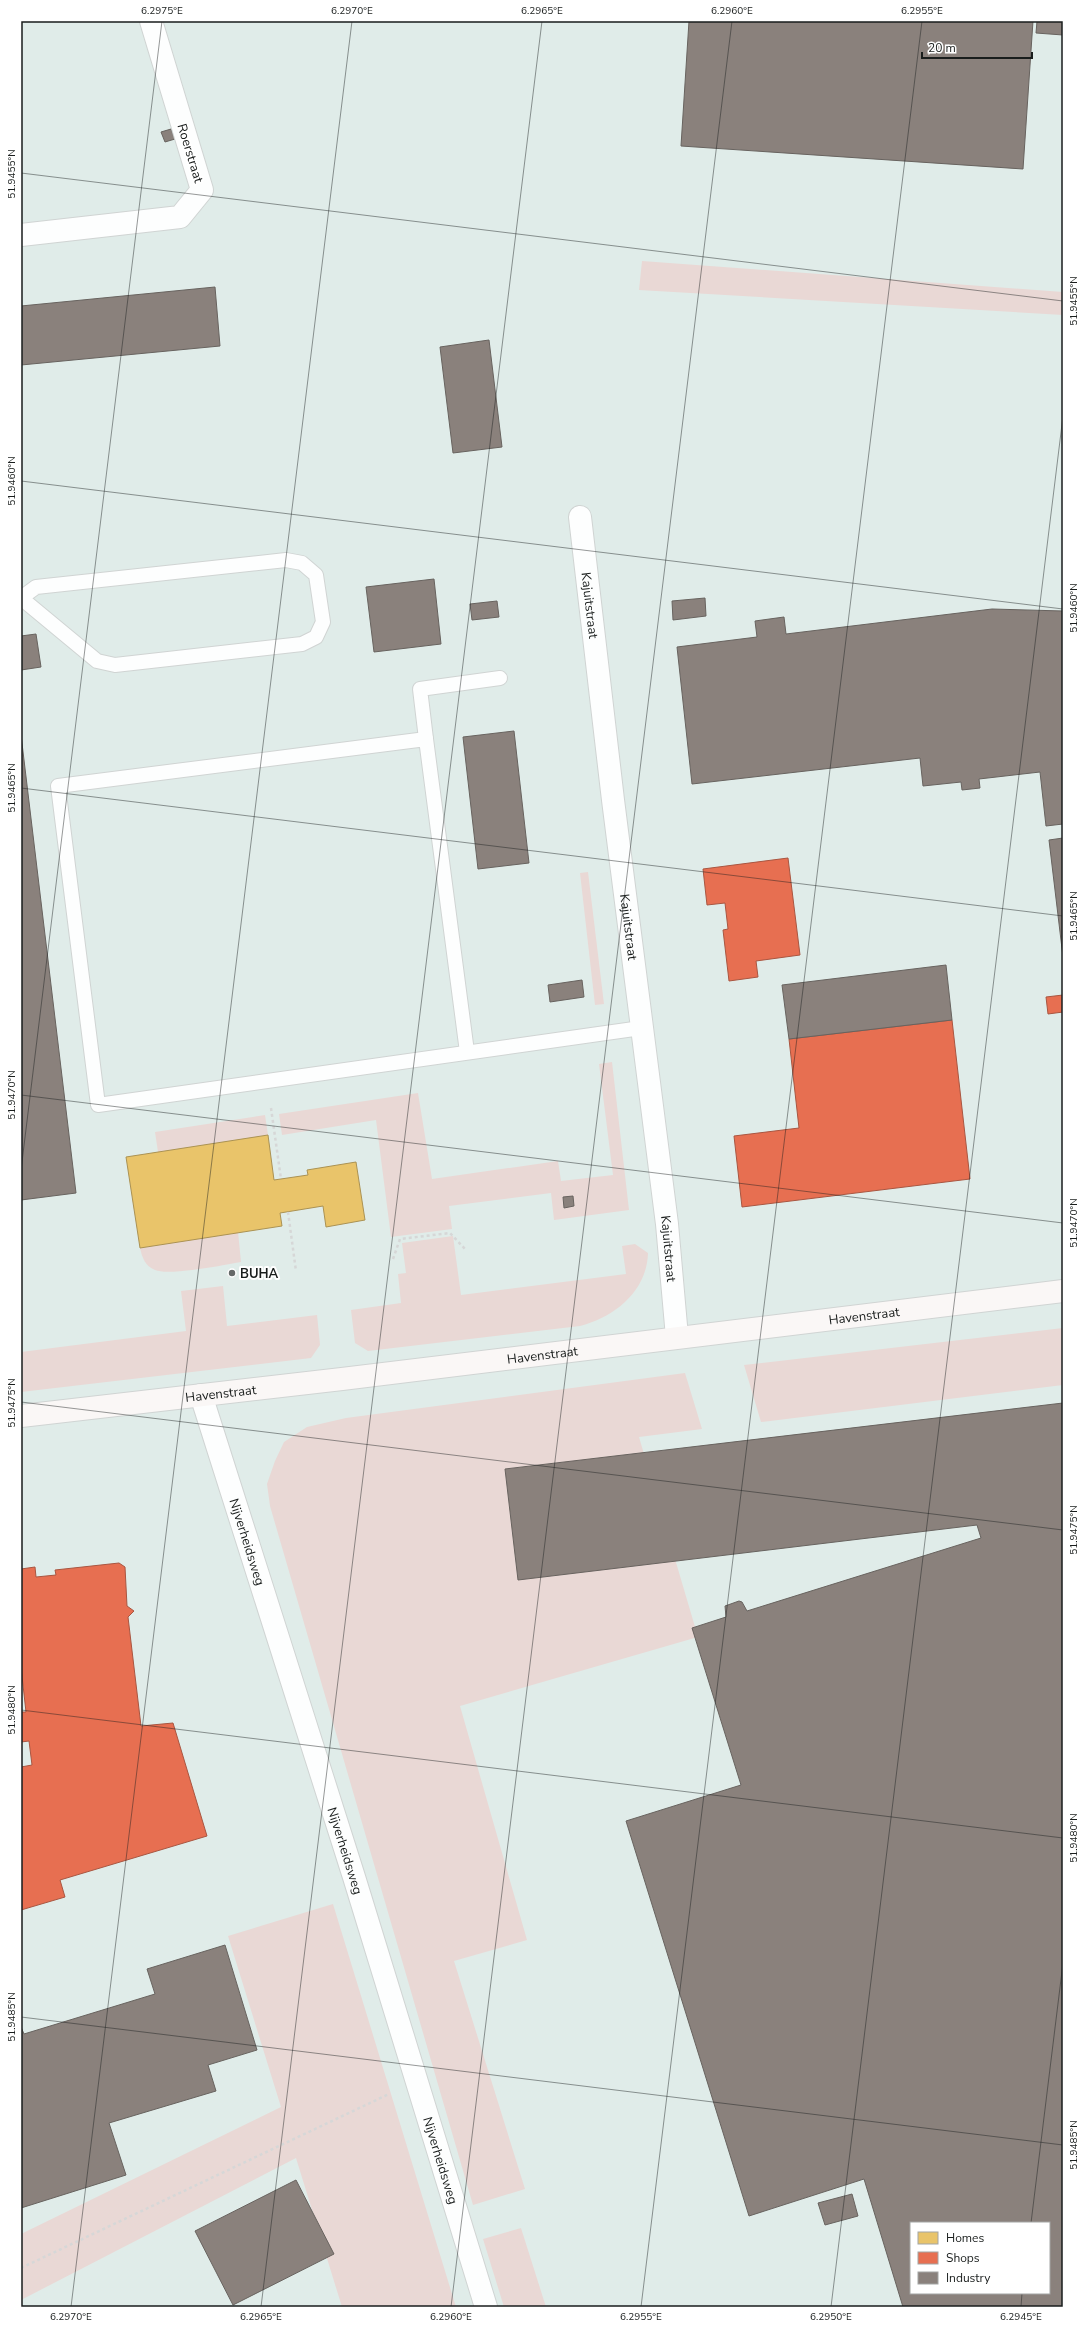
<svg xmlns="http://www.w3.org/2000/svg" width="1084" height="2328" viewBox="0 0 1084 2328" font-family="'Nunito Sans',sans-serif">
	<rect width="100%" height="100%" fill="#f2f7f6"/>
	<path fill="#e0ece9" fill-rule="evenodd" d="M21 21H1063V2307H21ZM911 2223H1049V2293H911Z"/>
	<g fill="#e9d8d5">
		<path d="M642 261 1063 292V315L639 290Z"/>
		<path d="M588 872 604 1004 595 1005 580 873Z"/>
		<path d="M612 1062 629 1210 554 1220 551 1193 449 1206 452 1229 391 1237 376 1120 282 1135 279 1114 418 1093 432 1179 558 1161 561 1181 613 1175 599 1064Z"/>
		<path d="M265 1115 268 1135 158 1152 155 1132Z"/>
		<path d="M238 1232 241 1262C224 1265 169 1276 155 1270 145 1266 142 1257 140 1248Z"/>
		<path d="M453 1236 461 1295 626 1274 622 1246 635 1244 648 1253C647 1291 615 1317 580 1326L368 1351 355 1343 351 1310 401 1303 398 1274 406 1273 402 1243Z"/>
		<path d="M223 1286 227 1326 317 1315 320 1345 311 1358 21 1392V1352L186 1331 181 1291Z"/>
		<path d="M1063 1328V1385L761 1422 744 1365Z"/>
		<path d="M685 1373 702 1429 639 1437 698 1637 460 1706 527 1940 454 1961 525 2189 473 2205 270 1506 267 1484 275 1461 284 1442 307 1427 346 1418Z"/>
		<path d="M333 1904 456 2307H342L296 2158 21 2300V2234L281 2107 228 1936Z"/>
		<path d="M521 2228 546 2307H504L483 2239Z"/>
	</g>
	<path fill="#e9c46a" stroke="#ab9253" d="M268 1135 274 1180 308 1175 307 1170 356 1162 365 1220 326 1227 323 1206 280 1213 282 1226 140 1248 126 1157Z"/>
	<g fill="#e76f51" stroke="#a95641">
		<path d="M788 858 800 955 756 961 758 977 729 981 723 930 728 929 725 903 707 905 703 869Z"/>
		<path d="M1063 995V1012L1048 1014 1046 997Z"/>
		<path d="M952 1020 970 1179 742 1207 734 1136 799 1128 789 1039Z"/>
		<path d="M119 1563 125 1567 127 1606 134 1611 128 1617 141 1726 173 1723 207 1836 60 1880 65 1897 21 1910V1767L32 1765 29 1741 21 1742V1712H26L21 1667V1569L35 1567 36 1577 56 1575 55 1570Z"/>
	</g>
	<g fill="#8a817c" stroke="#68635f" fill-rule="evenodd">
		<path d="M689 21H1033L1023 169 681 146Z"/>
		<path d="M1037 21H1063V35L1036 33Z"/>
		<path d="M171 129 175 139 165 142 161 132Z"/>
		<path d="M215 287 220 346 21 365V306Z"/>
		<path d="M489 340 502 447 453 453 440 347Z"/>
		<path d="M434 579 441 644 374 652 366 587Z"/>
		<path d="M705 598 706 616 673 620 672 601Z"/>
		<path d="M497 601 499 617 472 620 470 604Z"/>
		<path d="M992 609 1063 611V824L1046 826 1040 772 979 779 980 788 962 790 961 782 923 786 920 758 692 784 677 647 757 637 755 621 784 617 786 634Z"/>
		<path d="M36 634 41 667 21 670V636Z"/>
		<path d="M514 731 529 863 478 869 463 737Z"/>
		<path d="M21 735 76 1193 21 1200Z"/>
		<path d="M1063 838V957L1049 840Z"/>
		<path d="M946 965 952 1020 789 1039 782 985Z"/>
		<path d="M582 980 584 997 550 1002 548 985Z"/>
		<path d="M573 1196 574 1206 564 1208 563 1197Z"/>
		<path d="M1063 1403V2307H903L864 2179 749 2216 626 1821 741 1785 692 1628 726 1617 725 1606 739 1601 742 1602 747 1611 981 1538 977 1525 518 1580 505 1469ZM911 2223H1049V2293H911Z"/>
		<path d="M225 1945 257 2050 208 2065 216 2091 109 2123 126 2175 21 2208V2027L24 2034 155 1994 147 1969Z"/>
		<path d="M296 2180 334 2254 233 2305 195 2231Z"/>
		<path d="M852 2194 858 2216 825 2225 818 2203Z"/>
	</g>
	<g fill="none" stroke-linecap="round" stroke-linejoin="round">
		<g stroke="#d0d4d3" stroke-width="16">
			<g id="lane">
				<path d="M21 598 97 661 115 665 302 644 316 637 323 622 316 575 302 563 286 560 36 587 21 598"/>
				<path d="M426 739 420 689 500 678"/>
				<path d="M467 1052 426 739 58 786 98 1105 641 1028"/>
			</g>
		</g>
		<g stroke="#d0d4d3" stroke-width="24">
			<g id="street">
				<path d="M21 235 180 217 202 190 151 21"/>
				<path id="s1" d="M580 517 613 800 667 1224 677 1337"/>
				<path id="s2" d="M201 1395 354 1877 486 2307"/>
			</g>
		</g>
		<g stroke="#d0d4d3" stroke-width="24">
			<g id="secondary">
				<path id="s3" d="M21 1416 342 1379 1063 1291"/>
			</g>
		</g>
		<g stroke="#d6d7d7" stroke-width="2.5" stroke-dasharray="3 3" stroke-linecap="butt">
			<path d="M271 1108 281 1179"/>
			<path d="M288 1212 296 1271"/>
			<path d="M393 1259 400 1239 450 1233 465 1249"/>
			<path d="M21 2268 389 2094"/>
		</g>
		<use href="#lane" stroke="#fdfefe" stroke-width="14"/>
		<use href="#street" stroke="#fdfefe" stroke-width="22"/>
		<use href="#secondary" stroke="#faf7f6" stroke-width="22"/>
	</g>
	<path fill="none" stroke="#191d1c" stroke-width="1" stroke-opacity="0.45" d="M21 173 1063 301M21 481 1063 609M21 788 1063 916M21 1095 1063 1223M21 1170 162 21M21 1402 1063 1530M21 1710 1063 1838M21 2017 1063 2145M1031 2223 1063 1963M71 2307 352 21M261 2307 542 21M451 2307 732 21M641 2307 922 21M831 2307 1063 416M1021 2307 1022 2293"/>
	<circle fill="#656968" stroke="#fff" stroke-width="1.5" cx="232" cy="1273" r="4"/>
	<g text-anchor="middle" stroke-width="4" stroke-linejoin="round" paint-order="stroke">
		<g font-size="13" fill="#191d1c" stroke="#fff">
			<text transform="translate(191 153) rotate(73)" y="5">Roerstraat</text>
			<text dy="5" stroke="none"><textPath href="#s1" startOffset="89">Kajuitstraat</textPath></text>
			<text dy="5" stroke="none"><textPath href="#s1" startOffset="413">Kajuitstraat</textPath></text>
			<text dy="5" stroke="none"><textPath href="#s1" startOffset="737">Kajuitstraat</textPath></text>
			<text dy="5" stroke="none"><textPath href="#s3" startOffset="849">Havenstraat</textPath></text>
			<text dy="5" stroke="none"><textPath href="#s3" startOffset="525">Havenstraat</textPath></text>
			<text dy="5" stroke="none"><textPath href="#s3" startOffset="201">Havenstraat</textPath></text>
			<text dy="5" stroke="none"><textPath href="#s2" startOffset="154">Nijverheidsweg</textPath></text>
			<text dy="5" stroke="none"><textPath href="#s2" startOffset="478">Nijverheidsweg</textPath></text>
			<text dy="5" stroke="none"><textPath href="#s2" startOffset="802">Nijverheidsweg</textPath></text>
		</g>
		<g font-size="13" font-weight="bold" fill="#191d1c" stroke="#fff" text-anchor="start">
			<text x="240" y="1278">BUHA</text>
		</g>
	</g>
	<rect width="1084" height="2328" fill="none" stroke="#ffffff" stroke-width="44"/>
	<rect x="910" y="2222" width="140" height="72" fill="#ffffff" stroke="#a3a5a4"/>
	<rect x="918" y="2232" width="20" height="12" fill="#e9c46a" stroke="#a3a5a4"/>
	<text x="946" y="2242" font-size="12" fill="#191d1c">Homes</text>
	<rect x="918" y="2252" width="20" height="12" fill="#e76f51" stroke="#a3a5a4"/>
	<text x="946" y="2262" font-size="12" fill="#191d1c">Shops</text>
	<rect x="918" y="2272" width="20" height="12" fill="#8a817c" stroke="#a3a5a4"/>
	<text x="946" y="2282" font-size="12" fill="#191d1c">Industry</text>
	<path d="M922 52v6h110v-6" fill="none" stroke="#191d1c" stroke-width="2"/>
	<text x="928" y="52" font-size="12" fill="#191d1c" stroke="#ffffff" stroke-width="3" paint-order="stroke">20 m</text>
	<rect x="22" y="22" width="1040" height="2284" fill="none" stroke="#191d1c" stroke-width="1.5"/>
	<g font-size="10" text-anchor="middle" fill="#191d1c">
		<text x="162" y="14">6.2975°E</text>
		<text x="352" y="14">6.2970°E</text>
		<text x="542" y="14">6.2965°E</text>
		<text x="732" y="14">6.2960°E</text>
		<text x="922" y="14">6.2955°E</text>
		<text transform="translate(11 174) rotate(-90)" y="4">51.9455°N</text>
		<text transform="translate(1073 301) rotate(-90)" y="4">51.9455°N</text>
		<text transform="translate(11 481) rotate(-90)" y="4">51.9460°N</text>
		<text transform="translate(1073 608) rotate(-90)" y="4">51.9460°N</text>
		<text transform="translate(11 788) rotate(-90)" y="4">51.9465°N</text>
		<text transform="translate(1073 916) rotate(-90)" y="4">51.9465°N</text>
		<text transform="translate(11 1095) rotate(-90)" y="4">51.9470°N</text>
		<text transform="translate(1073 1223) rotate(-90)" y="4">51.9470°N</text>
		<text transform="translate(11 1403) rotate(-90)" y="4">51.9475°N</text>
		<text transform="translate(1073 1530) rotate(-90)" y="4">51.9475°N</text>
		<text transform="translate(11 1710) rotate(-90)" y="4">51.9480°N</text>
		<text transform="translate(1073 1838) rotate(-90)" y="4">51.9480°N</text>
		<text transform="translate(11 2017) rotate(-90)" y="4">51.9485°N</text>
		<text transform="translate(1073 2145) rotate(-90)" y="4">51.9485°N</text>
		<text x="71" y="2320">6.2970°E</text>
		<text x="261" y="2320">6.2965°E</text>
		<text x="451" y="2320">6.2960°E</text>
		<text x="641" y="2320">6.2955°E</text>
		<text x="831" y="2320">6.2950°E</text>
		<text x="1021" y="2320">6.2945°E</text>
	</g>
</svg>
